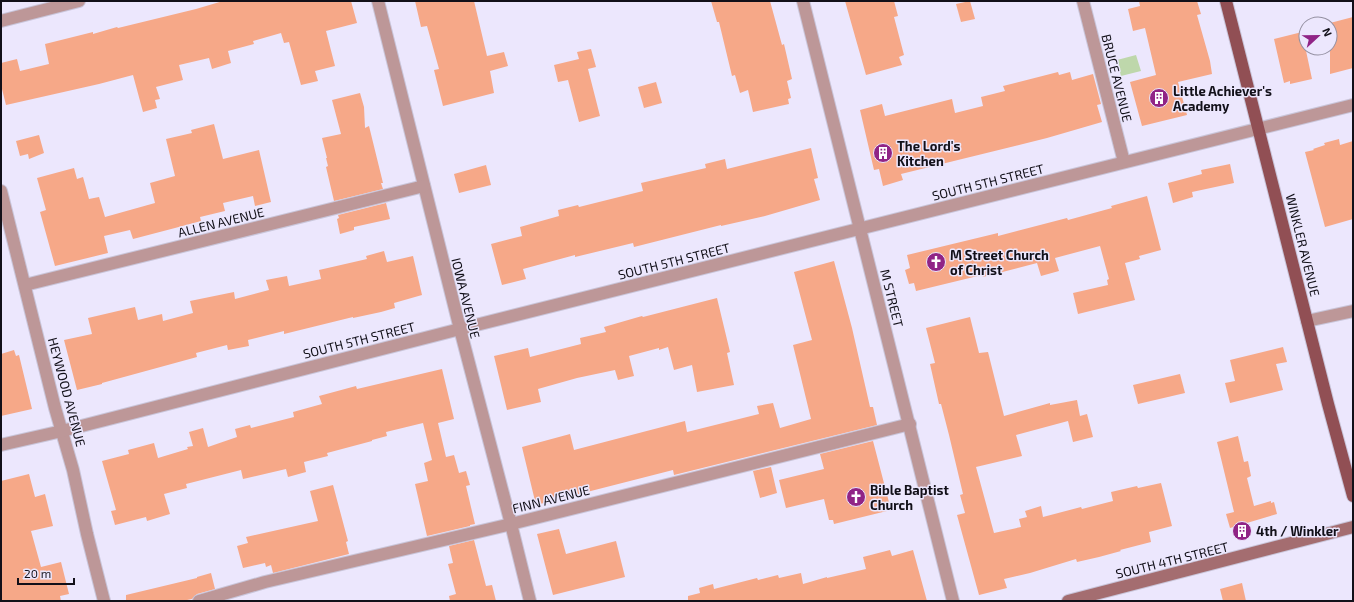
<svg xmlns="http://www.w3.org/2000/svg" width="1354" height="602" viewBox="0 0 1354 602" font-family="'Exo 2',sans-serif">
	<rect width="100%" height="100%" fill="#ece7fd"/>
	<path fill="#bed7ab" d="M1136 55 1141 71 1121 76 1117 60Z"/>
	<g fill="#f6a888">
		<path d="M223 1H351L357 23 326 31 335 66 315 71 318 81 301 85 289 42 284 43 281 33 253 41 254 44 228 51 231 63 212 69 209 58 179 65 183 80 156 87 160 99 155 100 157 108 143 112 133 75 99 84 6 105 1 85V63L17 59 20 71 49 64 45 44 93 32V34L117 27 118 28 196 9Z"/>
		<path d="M415 1H474L487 56 504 52 508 66 490 71 494 93 443 106 434 70 439 69 427 26 421 27Z"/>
		<path d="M711 1H770L782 45 784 44 792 79 787 81 791 98 788 99 789 104 753 112 748 90 740 93 735 75 732 76 719 22H717Z"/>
		<path d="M845 1H894L898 16 894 17 904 55 899 57 902 65 866 75Z"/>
		<path d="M970 1 975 19 961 22 956 4Z"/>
		<path d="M1139 1H1197L1201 14 1197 15 1210 61 1212 74 1178 82 1187 115 1142 126 1130 82 1156 75 1145 28 1133 31 1128 9 1140 6Z"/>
		<path d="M1353 17V68L1330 74V23Z"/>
		<path d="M1302 32 1312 79 1290 84V81L1284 83 1274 39Z"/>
		<path d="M591 49 596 67 588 69 600 116 579 122 568 80 558 82 554 65 579 59 577 52Z"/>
		<path d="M1058 72 1059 75 1070 72 1072 80 1093 74 1101 104 1097 105 1102 122 1047 138 901 174 903 180 883 186 879 169 874 170 860 110 882 104 885 116 952 99 955 113 983 106 981 97 1005 91 1003 86Z"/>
		<path d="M656 82 662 103 644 108 638 87Z"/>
		<path d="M360 93 364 107 365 128 369 126 383 183H381L383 189 334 201 326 167 328 166 326 158H327L322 138 341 134 332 100Z"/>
		<path d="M214 124 223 159 259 150 271 202 255 206 253 196 223 203 225 211 200 217 201 221 175 228 133 239 130 230 104 236 108 253 55 266 40 212 46 210 37 178 74 168 77 179 83 177 89 199 99 197 105 217 155 203 150 183 175 176 166 139 192 133 191 130Z"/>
		<path d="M39 135 44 153 29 159 28 154 20 156 16 141Z"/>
		<path d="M1339 139 1340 145 1353 141V219L1325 227 1305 152 1314 150 1313 149 1325 145 1324 143Z"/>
		<path d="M811 148 818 178 814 179 820 200 765 216 721 226V225L634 247 633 243 575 257V255L523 269 526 279 502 285 491 244 522 236 520 227 559 216 558 210 578 205 579 207 643 191 641 183 706 168 705 164 725 159 727 169Z"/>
		<path d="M1230 164 1234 183 1192 192 1193 197 1173 203 1168 183 1202 174 1201 170Z"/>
		<path d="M486 165 491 185 459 193 454 174Z"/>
		<path d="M1147 196 1161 250 1139 256 1140 259 1125 263 1135 300 1078 314 1073 293 1108 285 1107 280 1109 279 1100 246 1055 258 1059 271 1041 276 1037 263 983 277 982 275 916 291 914 283 909 284 905 270 910 268 907 255 998 233V236L1067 218 1068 220 1112 208 1111 206Z"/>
		<path d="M386 203 390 219 354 227V230L340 234 337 219 339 218 338 215Z"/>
		<path d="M384 251 387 262 413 256 422 295 394 303 395 308 381 312 353 318V317L284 334V331L248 340 249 346 228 350 227 345 196 353 197 357 102 383V384L77 390 64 340 92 334 88 318 135 307 138 320 162 314 163 321 193 313 190 301 234 292 235 299 269 290 266 280 287 276 289 286 321 279 319 270 367 259 366 256Z"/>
		<path d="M834 261 852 328 870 407H873L877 425 674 475 673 470 540 504 539 500 535 501 522 447 570 434 574 450 685 421 687 432 759 414 757 406 773 403 780 428 811 419 793 345 812 340 794 272Z"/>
		<path d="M717 298 730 352 727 353 734 385 697 392 692 365 674 370 668 347 659 350V348L629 356 634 376 618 380 615 370 577 378 538 389 541 402 507 410 494 356 528 348 530 357 581 344 580 338 606 332 604 327 642 316 643 317Z"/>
		<path d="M970 317 979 353 988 352 1004 416 1050 403V405L1077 400 1080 416 1087 414 1093 437 1073 442 1068 421 1016 435 1022 456 976 467 994 533 1021 527 1019 519 1027 517 1025 511 1041 506 1043 517 1081 507 1082 509 1113 501 1111 492 1137 486 1138 488 1161 483 1172 526 1149 532 1151 542 1120 550 1121 551 1099 557 1077 562 1076 559 1030 573 1004 579 1007 588 979 595 957 515 965 513 960 495 963 494 949 435 941 404H939L930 364 935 363 926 328Z"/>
		<path d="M1283 347 1287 362 1276 364 1283 390 1230 403 1225 383 1235 381 1230 360Z"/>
		<path d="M14 350 16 356 19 355 32 409 1 416V354Z"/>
		<path d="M442 369 454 419 438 423 446 457 454 455 459 473 466 471 470 485 466 486 475 524 470 525V526L427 536 415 484 428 481 424 463 432 460 423 423 386 432 387 436 372 440V441L327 453 328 456 304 462 306 472 288 477 286 469 243 479 241 470 186 484 187 488 164 494 170 514 147 521 146 517 115 525 111 511 116 510 102 461 129 454 128 450 154 443 158 458 188 449 187 447 193 446 189 432 203 428 208 447 237 437 235 429 250 425 251 428 294 417 293 412 322 404 319 396 356 386 357 389Z"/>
		<path d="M1180 374 1185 393 1138 404 1133 385Z"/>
		<path d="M1238 436 1244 462 1248 461 1251 476 1247 478 1254 506 1271 501V503L1274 502 1277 514 1230 528 1226 514 1234 512 1217 442Z"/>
		<path d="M873 441 891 510 834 524 833 520H829L824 499 786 508 779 480 824 469 820 454Z"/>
		<path d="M771 467 777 493 760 498 753 471Z"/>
		<path d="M29 474 35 497 45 494 53 526 31 531 41 567 61 562 69 594 60 596 61 601H1V481Z"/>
		<path d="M333 485 348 541 346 542 349 554 273 573 271 565 266 567 265 563 243 568 237 546 248 543 246 537 318 521 310 491Z"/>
		<path d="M559 529 566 554 616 541 625 577 553 595 537 534Z"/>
		<path d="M474 540 486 586 492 585 496 601H450L449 596 456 594 448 564 453 563 449 546Z"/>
		<path d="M890 550 892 556 913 550 927 601H688V596L700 593 699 588 713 584 714 589 757 578 758 580 778 575 779 578 801 573 803 584 827 577V578L866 569 863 557Z"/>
		<path d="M211 573 215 589 197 594 192 599 182 601H126V595L197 578V577Z"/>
		<path d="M1242 583 1246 601H1223L1220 589Z"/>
	</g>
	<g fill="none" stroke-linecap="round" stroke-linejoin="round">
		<g stroke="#c9c5d9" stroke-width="14">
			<g id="street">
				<path d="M378 1 460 329 511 524 530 601"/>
				<path d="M803 1 953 601"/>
				<path d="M1083 1 1124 162"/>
				<path d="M1 21 79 1"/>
				<path d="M1 191 55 408 73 470 87 534 104 601"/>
				<path d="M25 285 424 186"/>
				<path d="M1307 321 1353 311"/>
				<path d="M1 445 62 431 460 329 1353 105"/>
				<path d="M199 601 265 582 511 524 910 424"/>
			</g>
		</g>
		<g stroke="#c9c5d9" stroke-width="14">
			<path id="secondary" d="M1068 601 1353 527"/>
		</g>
		<g stroke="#c9c5d9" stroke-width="14">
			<path id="primary" d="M1226 1 1328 404 1353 496"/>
		</g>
		<use href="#street" stroke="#bd9798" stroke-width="12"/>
		<use href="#secondary" stroke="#a46d70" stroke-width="12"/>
		<use href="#primary" stroke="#914f54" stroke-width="12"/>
	</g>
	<defs>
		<g id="building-disc" transform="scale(1)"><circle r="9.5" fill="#902486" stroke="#ece7fd"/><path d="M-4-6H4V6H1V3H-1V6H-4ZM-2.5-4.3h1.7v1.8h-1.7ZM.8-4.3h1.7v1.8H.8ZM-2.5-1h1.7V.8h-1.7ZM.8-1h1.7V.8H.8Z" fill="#fff"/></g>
		<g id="church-disc" transform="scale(1)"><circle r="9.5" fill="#902486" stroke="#ece7fd"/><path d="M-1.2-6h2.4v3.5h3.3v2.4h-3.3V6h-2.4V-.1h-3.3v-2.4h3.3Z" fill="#fff"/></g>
	</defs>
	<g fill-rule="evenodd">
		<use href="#building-disc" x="1159" y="98"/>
		<use href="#building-disc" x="883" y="153"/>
		<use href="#church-disc" x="936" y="262"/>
		<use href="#church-disc" x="856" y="497"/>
		<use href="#building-disc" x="1242" y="531"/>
	</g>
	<g text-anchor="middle" stroke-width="3" stroke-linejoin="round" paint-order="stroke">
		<g font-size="13" fill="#121019" stroke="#ece7fd">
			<text transform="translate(1117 78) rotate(76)" y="5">BRUCE AVENUE</text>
			<text transform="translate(988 182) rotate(-14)" y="5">SOUTH 5TH STREET</text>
			<text transform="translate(221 222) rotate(-14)" y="5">ALLEN AVENUE</text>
			<text transform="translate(1303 245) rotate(76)" y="5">WINKLER AVENUE</text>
			<text transform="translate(674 261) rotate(-14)" y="5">SOUTH 5TH STREET</text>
			<text transform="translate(466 298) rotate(76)" y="5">IOWA AVENUE</text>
			<text transform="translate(892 298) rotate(76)" y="5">M STREET</text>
			<text transform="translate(359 340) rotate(-14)" y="5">SOUTH 5TH STREET</text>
			<text transform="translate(67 392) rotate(75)" y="5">HEYWOOD AVENUE</text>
			<text transform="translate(551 499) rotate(-14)" y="5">FINN AVENUE</text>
			<text transform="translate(1172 560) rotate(-14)" y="5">SOUTH 4TH STREET</text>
		</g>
		<g font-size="13" font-weight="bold" fill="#121019" stroke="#ece7fd" text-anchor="start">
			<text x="1173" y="96">Little Achiever's<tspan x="1173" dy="15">Academy</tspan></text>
			<text x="897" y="151">The Lord's<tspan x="897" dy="15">Kitchen</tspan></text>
			<text x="950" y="260">M Street Church<tspan x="950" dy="15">of Christ</tspan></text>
			<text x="870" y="495">Bible Baptist<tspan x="870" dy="15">Church</tspan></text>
			<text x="1256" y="536">4th / Winkler</text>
		</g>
	</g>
	<rect width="1354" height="602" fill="none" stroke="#121019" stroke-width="4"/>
	<g transform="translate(1318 36) rotate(68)"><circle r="19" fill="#ece7fd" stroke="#9591a2"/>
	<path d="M0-3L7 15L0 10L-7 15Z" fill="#902486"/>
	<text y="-6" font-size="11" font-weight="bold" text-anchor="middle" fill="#121019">N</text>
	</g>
	<path d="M18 578v6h56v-6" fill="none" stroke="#121019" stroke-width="2"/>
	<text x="24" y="578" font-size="12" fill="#121019" stroke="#ece7fd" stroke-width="3" paint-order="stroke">20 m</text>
</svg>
